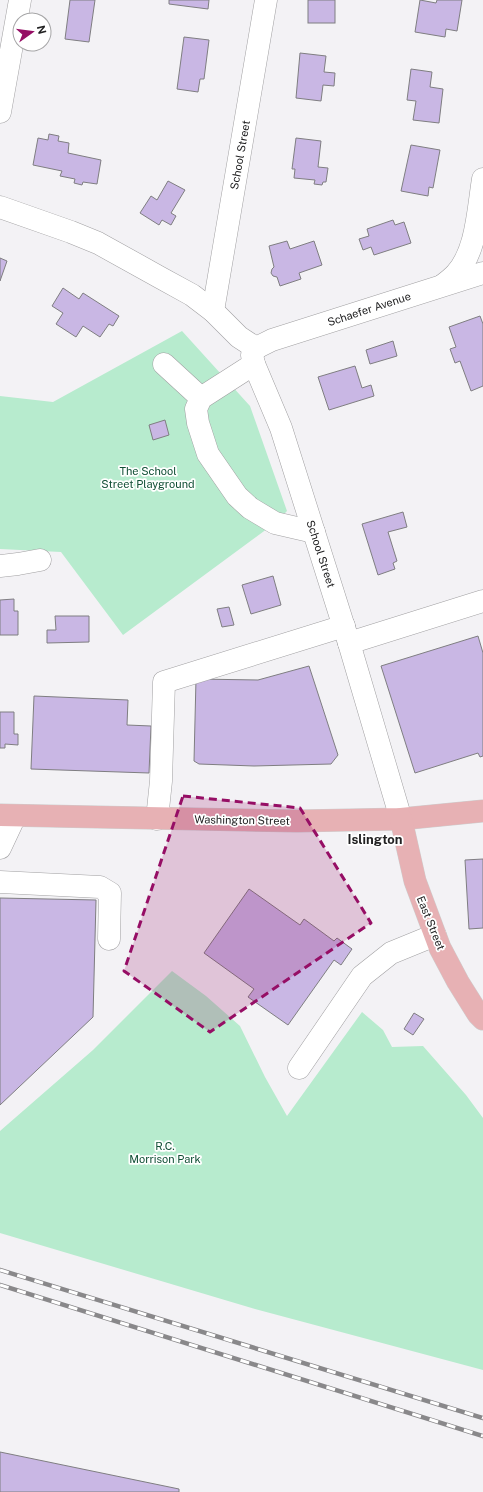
<svg xmlns="http://www.w3.org/2000/svg" width="483" height="1492" viewBox="0 0 483 1492" font-family="'Public Sans',sans-serif">
	<rect width="100%" height="100%" fill="#f3f2f5"/>
	<g fill="#b7ebce">
		<path d="M182 331 250 406 287 511 275 523 123 635 61 552 0 549V396L53 402Z"/>
		<path d="M172 971 206 996 240 1026 265 1077 287 1116 362 1012 383 1030 392 1047 423 1046 466 1095 483 1118V1370L255 1309 0 1233V1131L93 1050Z"/>
	</g>
	<g fill="#c9b7e4" stroke="#7f7e81">
		<path d="M70 0H95L89 42 65 39Z"/>
		<path d="M169 0H209L208 9 169 4Z"/>
		<rect x="308" y="0" width="27" height="23"/>
		<path d="M420 0 436 3 437 0H462L457 31 446 29 445 37 415 32Z"/>
		<path d="M184 37 209 40 204 79H200L198 92 177 89Z"/>
		<path d="M300 53 326 56 324 72 335 73 334 86 323 85 321 101 296 98Z"/>
		<path d="M411 69 432 72 430 87 443 89 439 123 413 120 416 101 407 100Z"/>
		<path d="M49 134 59 136 58 141 69 143 68 153 101 160 97 184 83 182 82 185 74 183 75 179 60 176 62 171 33 165 38 138 48 140Z"/>
		<path d="M296 138 321 141 318 167 328 168 326 182H323L322 185 314 184 315 180 294 178 295 169H292Z"/>
		<path d="M411 145 440 150 433 188 429 187 428 196 401 191Z"/>
		<path d="M168 181 185 190 171 213 176 216 171 225 162 220 159 225 140 213 151 196 157 200Z"/>
		<path d="M393 220 395 225 404 222 411 243 374 255 371 247 363 250 359 239 369 236 367 229Z"/>
		<path d="M287 241 290 249 314 241 322 265 299 273 301 279 280 286 277 277 273 276 271 273 272 269 274 267 269 246Z"/>
		<path d="M0 258 7 261 0 281Z"/>
		<path d="M63 288 79 299 83 293 119 316 113 326 109 324 100 337 83 326 76 337 56 324 63 313 52 306Z"/>
		<path d="M480 316 483 324V386L471 391 460 361 455 363 450 349 456 347 449 327Z"/>
		<path d="M393 341 397 356 370 364 366 350Z"/>
		<path d="M355 366 362 388 371 385 374 396 329 410 318 377Z"/>
		<path d="M165 420 169 435 153 440 149 425Z"/>
		<path d="M403 512 407 527 388 532 397 561 393 563 395 569 378 575 362 524Z"/>
		<path d="M273 576 281 605 251 614 242 585Z"/>
		<path d="M14 599V611H18V635H0V600Z"/>
		<path d="M229 607 234 625 222 627 217 609Z"/>
		<path d="M55 616H89V642L47 643V630H56Z"/>
		<path d="M478 636 483 653V756L480 757 478 753 415 773 381 666Z"/>
		<path d="M309 666 338 755 331 764 254 766 199 764 194 761 196 679 258 680Z"/>
		<path d="M34 696 128 700 127 725 151 726 149 773 31 769Z"/>
		<path d="M0 712H14V734H18V745L5 744V748H0Z"/>
		<path d="M483 859V928L469 929 465 860Z"/>
		<path d="M249 889 300 925 304 919 334 941 337 938 352 949 341 965 334 960 288 1025 248 997 254 989 204 953Z"/>
		<path d="M0 898 96 900 93 1017 0 1105Z"/>
		<path d="M414 1013 424 1019 413 1035 404 1029Z"/>
		<path d="M0 1452 179 1489V1492H0Z"/>
	</g>
	<g fill="none" stroke-linecap="round" stroke-linejoin="round">
		<g stroke="#a1a0a2" stroke-width="23">
			<g id="minor">
				<path d="M0 112 20 0"/>
				<path d="M0 207 71 232 98 243 161 278 192 295 213 311 239 337 256 348"/>
				<path d="M443 285C447 282 451 279 455 275 477 252 478 209 483 179"/>
				<path d="M213 311 266 0"/>
				<path d="M256 348 252 355 254 364 281 428 349 643 401 819"/>
				<path d="M256 348 272 340 483 273"/>
				<path d="M164 364 201 398"/>
				<path d="M254 364 201 398 196 409 198 423 208 454 237 496 250 508 275 523 314 532"/>
				<path d="M0 566 18 564 40 560"/>
				<path d="M349 643 483 601"/>
				<path d="M157 819 161 781 164 682 344 626"/>
				<path d="M0 848 15 816"/>
				<path d="M0 882 100 887 110 893 109 939"/>
				<path d="M299 1068 362 976 391 953 435 935"/>
			</g>
		</g>
		<g stroke="#cecece" stroke-width="23">
			<g id="major">
				<path d="M0 815 297 821 401 819 483 811"/>
				<path d="M401 819 415 881 440 948 458 982 478 1014 483 1019"/>
			</g>
		</g>
		<use href="#minor" stroke="#fff" stroke-width="22"/>
		<use href="#major" stroke="#e7b1b4" stroke-width="22"/>
		<g stroke="#89888a" stroke-width="4.5">
			<g id="rail">
				<path d="M0 1270 483 1418"/>
				<path d="M0 1285 483 1436"/>
			</g>
		</g>
		<use href="#rail" stroke="#fff" stroke-width="3" stroke-dasharray="9" stroke-linecap="butt"/>
	</g>
	<path fill="#960e65" fill-opacity="0.2" stroke="#960e65" stroke-width="3" stroke-dasharray="8 5" stroke-linejoin="round" d="M183 796 300 808 371 923 210 1032 124 971Z"/>
	<g text-anchor="middle" stroke-width="3.5" stroke-linejoin="round" paint-order="stroke">
		<g font-size="11" fill="#212122" stroke="#fff">
			<text transform="translate(240 155) rotate(-80)" y="4">School Street</text>
			<text transform="translate(369 309) rotate(-18)" y="4">Schaefer Avenue</text>
			<text transform="translate(321 554) rotate(72)" y="4">School Street</text>
			<text transform="translate(242 820) rotate(1)" y="4">Washington Street</text>
			<text transform="translate(431 923) rotate(68)" y="4">East Street</text>
		</g>
		<g font-size="11" fill="#0f4e34" stroke="#fff">
			<text x="148" y="475">The School<tspan x="148" dy="13">Street Playground</tspan></text>
			<text x="165" y="1150">R.C.<tspan x="165" dy="13">Morrison Park</tspan></text>
		</g>
		<g font-size="13" font-weight="bold" fill="#212122" stroke="#fff">
			<text x="375" y="844">Islington</text>
		</g>
	</g>
	<g transform="translate(32 32) rotate(76)"><circle r="19" fill="#ffffff" stroke="#a6a6a7"/>
	<path d="M0-3L7 15L0 10L-7 15Z" fill="#960e65"/>
	<text y="-6" font-size="11" font-weight="bold" text-anchor="middle" fill="#212122">N</text>
	</g>
</svg>
